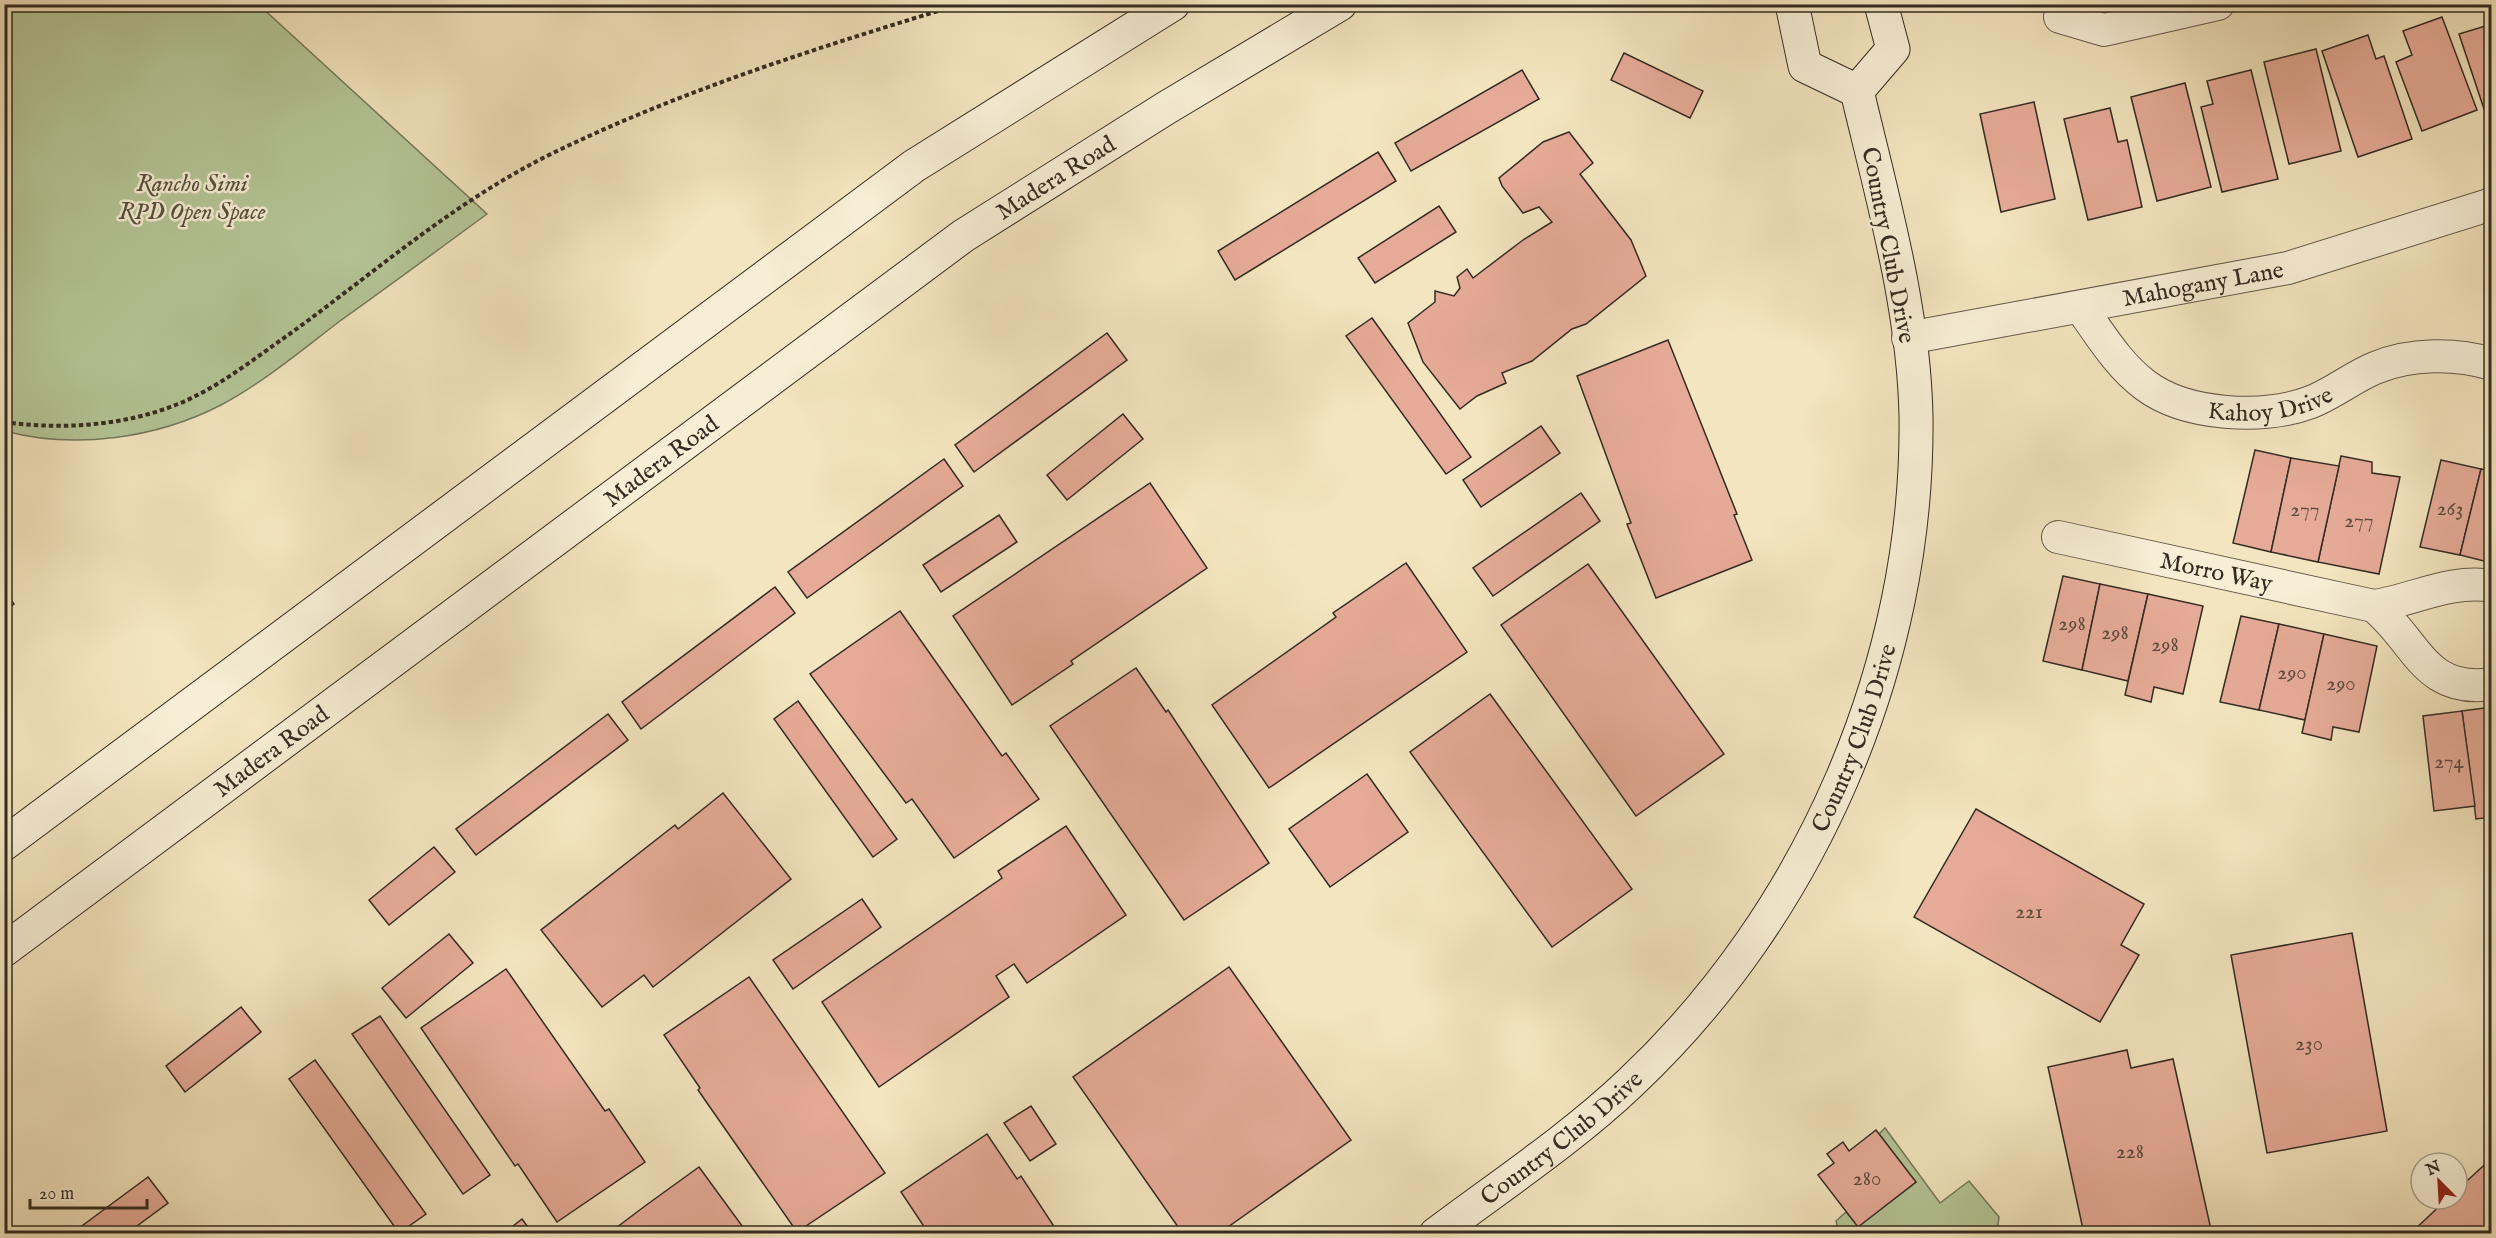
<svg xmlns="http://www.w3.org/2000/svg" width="2496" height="1238" viewBox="0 0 2496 1238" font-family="'IM FELL English',serif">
	<rect width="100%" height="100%" fill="#f3e5bf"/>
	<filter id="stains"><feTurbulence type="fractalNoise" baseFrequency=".00333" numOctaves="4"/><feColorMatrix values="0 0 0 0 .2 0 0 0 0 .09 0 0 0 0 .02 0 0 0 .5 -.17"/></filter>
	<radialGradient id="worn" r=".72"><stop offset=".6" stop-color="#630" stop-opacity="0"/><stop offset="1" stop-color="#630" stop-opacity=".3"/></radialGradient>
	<g fill="#b5c697" stroke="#74795c" stroke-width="1.5">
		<path d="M4 5H259L487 214C438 250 389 286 340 321 302 350 264 382 221 405 157 438 75 450 5 431Z"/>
		<path d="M1885 1128 1940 1203 1969 1181 1999 1217 1997 1232 1839 1233 1836 1221 1846 1212 1858 1226 1916 1182 1879 1134Z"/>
	</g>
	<g fill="#e6ab98" stroke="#342c21" stroke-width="1.5">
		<path d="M2442 17 2477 110 2422 131 2396 62 2412 55 2403 31Z"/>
		<path d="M2492 24V130H2491L2459 34Z"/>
		<path d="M2368 35 2376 59 2384 56 2412 139 2358 157 2322 51Z"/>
		<path d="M2316 49 2341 151 2289 164 2264 62Z"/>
		<path d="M1624 53 1703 91 1690 118 1611 80Z"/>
		<path d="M1522 70 1539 99 1411 171 1395 143Z"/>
		<path d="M2251 70 2278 179 2222 192 2201 107 2213 104 2207 81Z"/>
		<path d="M2185 83 2211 187 2157 201 2131 97Z"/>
		<path d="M2034 102 2055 199 2001 212 1980 114Z"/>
		<path d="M2110 108 2118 142 2127 140 2142 207 2088 220 2064 119Z"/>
		<path d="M1569 132 1593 163 1580 174 1631 240 1646 276 1586 324 1572 329 1532 361 1502 373 1506 383 1477 396 1460 409 1423 362 1408 323 1435 302V291L1454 296 1460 288 1457 277 1467 269 1473 278 1523 240 1552 222 1539 207 1523 213 1502 186 1499 178 1543 142Z"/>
		<path d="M1378 152 1396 181 1235 280 1218 251Z"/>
		<path d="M1439 206 1456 232 1375 283 1358 258Z"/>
		<path d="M1372 318 1471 457 1446 474 1346 336Z"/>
		<path d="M1107 333 1127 360 974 472 955 445Z"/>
		<path d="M1668 340 1737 514 1734 515 1752 560 1656 598 1627 524 1631 523 1577 376Z"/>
		<path d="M1123 414 1143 439 1067 500 1047 475Z"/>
		<path d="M1541 426 1560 453 1481 507 1463 480Z"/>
		<path d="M2255 450 2291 458 2271 552 2233 543Z"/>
		<path d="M2341 456 2372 462V473L2400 477 2379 574 2318 562Z"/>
		<path d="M2291 458 2339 466 2318 562 2271 552Z"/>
		<path d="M944 459 963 486 807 598 788 572Z"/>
		<path d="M2441 460 2481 469 2460 555 2420 547Z"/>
		<path d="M2481 469 2492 471V563L2460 555Z"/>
		<path d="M1150 483 1207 568 1071 661 1073 664 1012 705 953 616Z"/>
		<path d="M1581 493 1600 521 1493 596 1473 568Z"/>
		<path d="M999 515 1017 542 941 592 923 565Z"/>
		<path d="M1406 563 1467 652 1269 788 1212 705 1336 617 1333 613Z"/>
		<path d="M1588 564 1724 754 1636 816 1501 625Z"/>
		<path d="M2063 576 2100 584 2082 670 2043 661Z"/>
		<path d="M2100 584 2148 594 2128 681 2082 670Z"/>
		<path d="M775 587 795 613 641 729 622 702Z"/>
		<path d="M4 590 14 604 4 611Z"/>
		<path d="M2148 594 2203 606 2183 694 2154 687 2151 702 2125 695Z"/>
		<path d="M900 611 1002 756 1006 753 1039 799 954 858 912 799 906 803 810 674Z"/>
		<path d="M2241 616 2279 624 2259 710 2220 702Z"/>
		<path d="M2279 624 2324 634 2305 720 2259 710Z"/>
		<path d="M2324 634 2377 646 2359 732 2333 727 2331 740 2302 733Z"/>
		<path d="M1136 668 1166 712 1168 710 1269 863 1184 920 1050 726Z"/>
		<path d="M1490 694 1632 889 1552 947 1410 752Z"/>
		<path d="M798 701 897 839 873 857 774 719Z"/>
		<path d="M2492 707V817L2476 819 2462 711Z"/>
		<path d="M2462 711 2475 806 2434 811 2423 716Z"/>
		<path d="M608 714 628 740 476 855 456 829Z"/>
		<path d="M1367 774 1408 832 1330 887 1289 829Z"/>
		<path d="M723 793 791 879 653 987 644 975 602 1007 541 930 675 825 678 829Z"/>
		<path d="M1976 809 2144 904 2121 945 2139 955 2100 1022 1914 917Z"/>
		<path d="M1066 826 1126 915 1027 983 1014 964 996 976 1009 997 879 1087 822 1002 1002 878 998 871Z"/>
		<path d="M434 847 455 872 389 925 369 900Z"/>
		<path d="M862 899 881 927 793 989 773 960Z"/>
		<path d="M2352 933 2387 1131 2267 1153 2231 955Z"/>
		<path d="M449 934 473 963 406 1018 382 988Z"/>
		<path d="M1229 967 1351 1140 1218 1234H1183L1073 1077Z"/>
		<path d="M506 969 605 1111 609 1109 645 1162 557 1222 518 1164 515 1166 421 1028Z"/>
		<path d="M749 977 885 1173 797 1232 698 1090 700 1088 664 1035Z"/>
		<path d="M241 1007 261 1032 185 1092 166 1066Z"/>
		<path d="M380 1016 490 1175 463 1194 352 1034Z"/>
		<path d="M2127 1050 2131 1068 2173 1059 2212 1234H2084L2048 1067Z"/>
		<path d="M315 1060 426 1214 399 1233 289 1079Z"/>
		<path d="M1031 1106 1056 1144 1030 1161 1004 1123Z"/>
		<path d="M1876 1130 1916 1182 1858 1227 1818 1175 1834 1163 1827 1154 1843 1142 1849 1151Z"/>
		<path d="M987 1134 1017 1179 1021 1176 1059 1234H929L901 1192Z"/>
		<path d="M2492 1158V1234H2410L2447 1199H2457V1190Z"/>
		<path d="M699 1167 748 1234H608L645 1206Z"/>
		<path d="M148 1177 168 1203 126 1234H71Z"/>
		<path d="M522 1219 533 1234H503Z"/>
	</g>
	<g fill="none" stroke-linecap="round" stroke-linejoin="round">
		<g stroke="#645a48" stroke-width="34">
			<g id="street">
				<path d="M2060 17 2104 30 2218 4"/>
				<path id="s1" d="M2081 308C2100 334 2118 365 2145 385 2186 416 2264 420 2311 402 2334 393 2353 377 2375 368 2410 353 2456 353 2492 364"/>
				<path id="s2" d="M1908 338 2288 268 2492 204"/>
				<path id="s3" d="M2058 537 2374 606C2414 600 2450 579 2492 586"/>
				<path d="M2374 606C2417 641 2424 694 2492 684"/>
			</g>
		</g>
		<g stroke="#342c21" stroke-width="35">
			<g id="secondary">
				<path d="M1792 4 1805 66 1857 91"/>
				<path d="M1857 91 1893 49 1881 4"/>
				<path d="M4 844 914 166 1173 4"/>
				<path id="s4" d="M4 950 963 236 1166 108 1340 4"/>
				<path id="s5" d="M1436 1234C1501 1185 1571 1139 1630 1083 1810 914 1919 665 1916 417 1914 307 1882 197 1857 91"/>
			</g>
		</g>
		<path stroke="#342c21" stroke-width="4" stroke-dasharray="4.5 3" stroke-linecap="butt" d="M4 422C60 430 125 426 178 404 218 388 255 358 291 333 379 269 455 201 555 152 685 89 823 46 961 4"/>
		<use href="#street" stroke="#f7eed5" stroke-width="32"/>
		<use href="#secondary" stroke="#f7eed5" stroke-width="33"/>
	</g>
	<g text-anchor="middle" stroke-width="5" stroke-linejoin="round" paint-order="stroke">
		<g font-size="21" fill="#604c3f">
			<text x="2450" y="515">263</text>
			<text x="2305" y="516">277</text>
			<text x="2359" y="527">277</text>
			<text x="2072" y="630">298</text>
			<text x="2115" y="639">298</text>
			<text x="2165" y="651">298</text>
			<text x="2292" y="679">290</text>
			<text x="2341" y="690">290</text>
			<text x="2449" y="768">274</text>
			<text x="2029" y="918">221</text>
			<text x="2309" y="1050">230</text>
			<text x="2130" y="1158">228</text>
			<text x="1867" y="1185">280</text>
		</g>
		<g font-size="24" fill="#342c21" stroke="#f7eed5">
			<text dy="8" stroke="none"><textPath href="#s4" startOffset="1305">Madera Road</textPath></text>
			<text transform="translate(1889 245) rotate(79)" y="8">Country Club Drive</text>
			<text dy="8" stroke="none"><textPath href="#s2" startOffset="300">Mahogany Lane</textPath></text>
			<text dy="8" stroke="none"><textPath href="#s1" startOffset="232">Kahoy Drive</textPath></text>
			<text dy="8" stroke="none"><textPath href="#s4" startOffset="819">Madera Road</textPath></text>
			<text dy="8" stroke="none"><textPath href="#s3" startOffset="162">Morro Way</textPath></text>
			<text dy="8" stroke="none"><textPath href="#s5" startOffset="662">Country Club Drive</textPath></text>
			<text dy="8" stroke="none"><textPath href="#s4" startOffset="333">Madera Road</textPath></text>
			<text dy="8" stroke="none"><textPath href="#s5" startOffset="158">Country Club Drive</textPath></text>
		</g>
		<g font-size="24" font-style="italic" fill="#54523e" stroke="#f7eed5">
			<text x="192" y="191">Rancho Simi<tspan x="192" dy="28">RPD Open Space</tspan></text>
		</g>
	</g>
	<rect width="2496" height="1238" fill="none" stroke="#f3e5bf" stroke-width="24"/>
	<rect x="6" y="6" width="2484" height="1226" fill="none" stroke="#342c21" stroke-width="3"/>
	<rect x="12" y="12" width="2472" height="1214" fill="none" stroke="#342c21" stroke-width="1.5"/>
	<g transform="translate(2439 1181) rotate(336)"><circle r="28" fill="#f7eed5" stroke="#a9a08d" stroke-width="1.5"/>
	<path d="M0-4.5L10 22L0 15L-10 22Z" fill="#8f2418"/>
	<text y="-9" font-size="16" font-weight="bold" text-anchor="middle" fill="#342c21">N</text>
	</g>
	<path d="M30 1199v9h117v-9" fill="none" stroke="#342c21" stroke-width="3"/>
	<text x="39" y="1199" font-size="18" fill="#342c21" stroke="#f7eed5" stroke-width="4.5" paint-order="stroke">20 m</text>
	<rect width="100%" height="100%" filter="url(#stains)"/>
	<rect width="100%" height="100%" fill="url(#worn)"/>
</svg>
